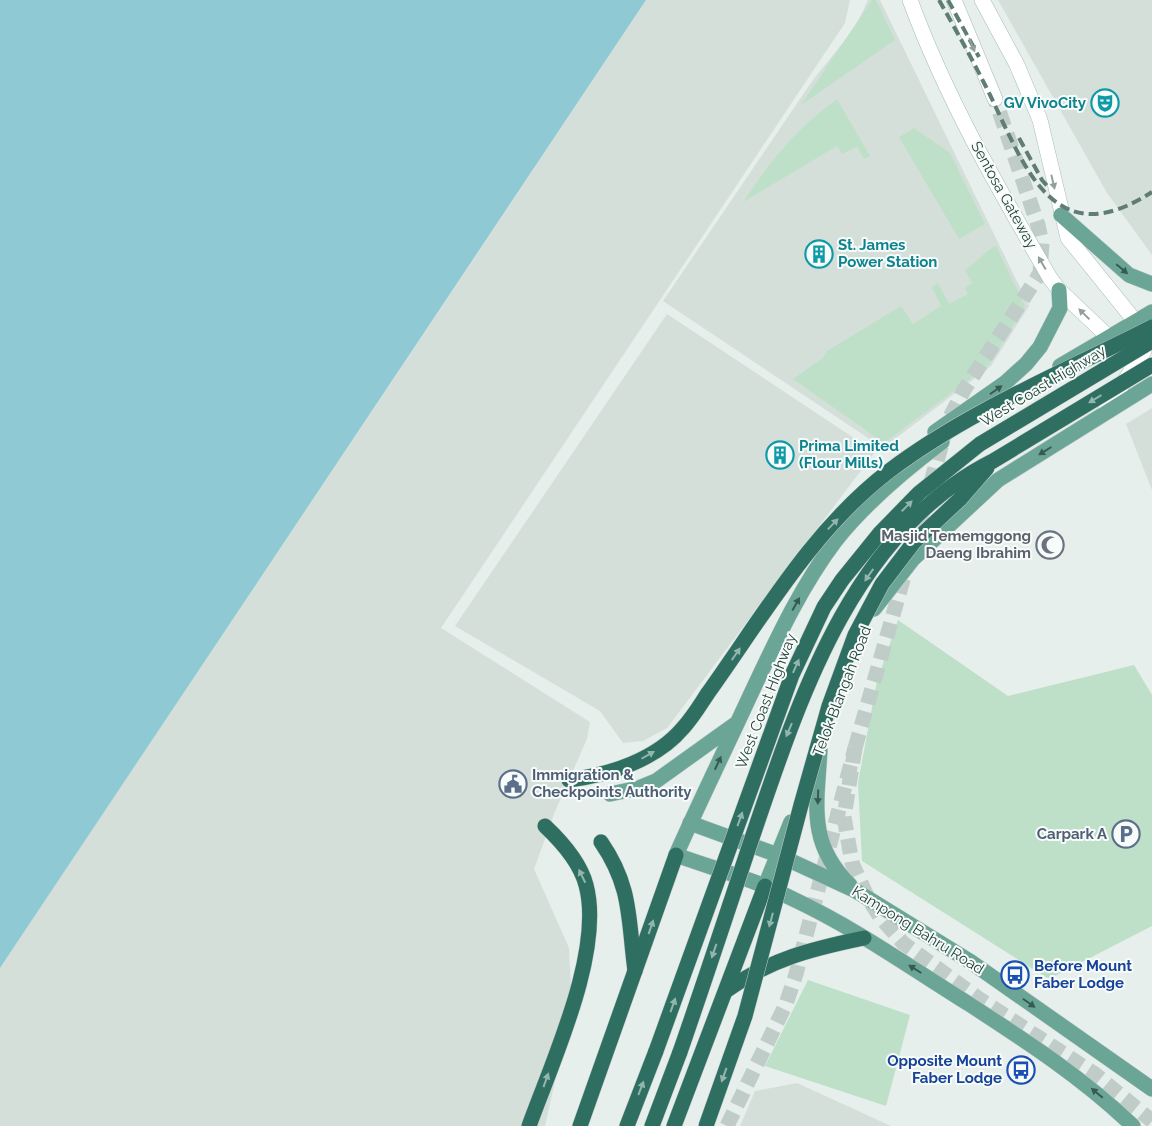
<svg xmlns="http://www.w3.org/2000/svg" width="1152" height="1126" viewBox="0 0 1152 1126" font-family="Raleway,sans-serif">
	<rect width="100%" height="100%" fill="#e6efeb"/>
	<g fill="#d4dfda">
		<path d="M646 0H850L845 23 441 628 590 722 587 739 556 809 534 869 569 948 572 1006 545 1126H0V968Z"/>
		<path d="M868 0H880L1029 306 991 366 883 448 663 301 815 77 855 28Z"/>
		<path d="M998 0H1152V255L1107 193Z"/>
		<path d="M667 314 875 452 667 728 643 741 623 743 600 711 455 626Z"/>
		<path d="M1152 408V490L1126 424Z"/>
		<path d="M797 1083 891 1126H740L755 1091Z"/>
	</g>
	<g fill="#bfe0c8">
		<path d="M872 0H876L895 40 801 105Z"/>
		<path d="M837 99 870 156 864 159 857 147 842 154 837 146 743 202C773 158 794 131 837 99Z"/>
		<path d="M914 128 950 153 985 224 959 239 899 137Z"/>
		<path d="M996 246 1025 306 989 365 884 443 793 379 823 358 827 351 901 306 913 324 941 306 932 287 938 283 949 304 968 294 965 288 972 283 965 270C976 263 986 250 996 246Z"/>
		<path d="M898 620 1008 696 1134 665 1152 695V926L1049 979 862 861 858 783 877 681Z"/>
		<path d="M808 980 910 1015 886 1106 765 1066Z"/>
	</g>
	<path fill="#8ec9d4" d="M0 0H646L0 968Z"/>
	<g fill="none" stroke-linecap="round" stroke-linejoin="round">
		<path stroke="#bfccc8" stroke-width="15" stroke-dasharray="15 8" stroke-linecap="butt" d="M855 748 949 419 964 390 1040 273 1042 243 1038 225 995 99"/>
		<path stroke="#bfccc8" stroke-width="15" stroke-dasharray="15 8" stroke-linecap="butt" d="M855 748 844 817 852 863 868 898 880 917 903 943 978 998 1095 1074 1152 1121"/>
		<path stroke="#bfccc8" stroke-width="15" stroke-dasharray="15 8" stroke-linecap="butt" d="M727 1126 786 1004 796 974 855 748"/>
		<g stroke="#a4bbb3" stroke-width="16">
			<g id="secondary">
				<path d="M910 0C946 98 998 188 1050 278L1059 290 1117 345"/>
				<path d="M954 0 995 99"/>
				<path d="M982 0 1017 65 1040 120 1068 238 1135 321 1144 339V351L1140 357 1104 413"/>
			</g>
		</g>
		<g stroke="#c2cac8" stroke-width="16">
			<g id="primary">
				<path d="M1061 215 1129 275 1152 284"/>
				<path d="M1060 366 1152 312"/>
				<path d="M935 432 1005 383 1026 364 1040 347 1060 308 1059 290"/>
				<path d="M942 442C906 469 864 505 836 540 799 589 774 645 748 700 724 752 699 803 676 855 715 869 756 880 793 899 855 928 911 968 969 1004 1026 1041 1083 1078 1133 1126"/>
				<path d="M874 609 913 559 998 480 1152 384"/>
				<path d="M820 750C817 804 807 843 850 885"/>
				<path d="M610 794 639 788 656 781 734 725"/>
				<path d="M690 823 778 855 856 891 971 962 1152 1089"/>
				<path d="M765 886 791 822"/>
			</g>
		</g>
		<g stroke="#c2cac8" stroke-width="16">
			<g id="highway">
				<path d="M569 780C609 775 656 760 683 728 693 717 700 705 708 693"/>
				<path d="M601 842C632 887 628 919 635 971"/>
				<path d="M727 990C771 959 811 949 864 938"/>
				<path d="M529 1126C552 1062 604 951 586 885 580 862 562 842 545 826"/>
				<path d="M580 1126 676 855"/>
				<path d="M627 1126 656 1051"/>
				<path d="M652 1126 680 1052"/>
				<path d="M674 1126 765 886"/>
			</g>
		</g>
		<use href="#secondary" stroke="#fff" stroke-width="15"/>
		<use href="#primary" stroke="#6aa596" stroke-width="15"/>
		<use href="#highway" stroke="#2f6f62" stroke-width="15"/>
		<g stroke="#5f7d75" stroke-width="4" stroke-dasharray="10 5" stroke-linecap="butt">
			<path d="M939 0C957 32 975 64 991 97 1026 170 1055 255 1152 192"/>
			<path d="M948 0 979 57"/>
			<path d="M1019 138 1042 180 1048 187"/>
		</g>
		<g stroke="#c2cac8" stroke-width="16" stroke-linecap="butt">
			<g id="highway-bridge">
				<path d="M708 693C763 616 813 529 889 471 968 411 1064 372 1152 327"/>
				<path d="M656 1051 792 675 824 607 842 580 880 533 919 493 980 444 1152 341"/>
				<path d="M680 1052C704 983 727 913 750 844 798 703 850 533 993 461L1152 365"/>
				<path d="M706 1126 745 1016 801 805 829 706 855 635 882 584 914 542 960 499 987 468"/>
			</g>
		</g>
		<use href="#highway-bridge" stroke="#2f6f62" stroke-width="15"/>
	</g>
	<defs><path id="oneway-solid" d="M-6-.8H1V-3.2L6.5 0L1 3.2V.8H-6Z" transform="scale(1.25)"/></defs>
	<g fill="#92a09c">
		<use href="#oneway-solid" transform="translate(972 45) rotate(68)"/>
		<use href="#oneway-solid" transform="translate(1053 182) rotate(77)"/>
		<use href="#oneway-solid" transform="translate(1042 263) rotate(-120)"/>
		<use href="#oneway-solid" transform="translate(1084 314) rotate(-136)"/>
	</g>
	<g fill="#365b51">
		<use href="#oneway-solid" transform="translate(1122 269) rotate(40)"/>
		<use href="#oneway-solid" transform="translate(996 390) rotate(-35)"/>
		<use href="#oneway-solid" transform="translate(1045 451) rotate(148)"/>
		<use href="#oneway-solid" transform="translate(796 604) rotate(-61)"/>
		<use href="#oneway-solid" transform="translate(718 763) rotate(-65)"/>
		<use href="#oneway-solid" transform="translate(818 797) rotate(92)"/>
		<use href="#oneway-solid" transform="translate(915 969) rotate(-148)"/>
		<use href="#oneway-solid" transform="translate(1029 1003) rotate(35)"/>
		<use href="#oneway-solid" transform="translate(1097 1093) rotate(-140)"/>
	</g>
	<g fill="#93b5ae">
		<use href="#oneway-solid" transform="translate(1095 399) rotate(149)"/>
		<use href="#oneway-solid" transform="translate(907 506) rotate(-45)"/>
		<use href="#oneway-solid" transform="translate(833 524) rotate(-46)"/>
		<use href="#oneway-solid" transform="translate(869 575) rotate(125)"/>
		<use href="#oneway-solid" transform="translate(736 654) rotate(-55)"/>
		<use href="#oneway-solid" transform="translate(796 666) rotate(-66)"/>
		<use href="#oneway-solid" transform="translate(789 730) rotate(113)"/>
		<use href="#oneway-solid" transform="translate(648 755) rotate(-30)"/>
		<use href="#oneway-solid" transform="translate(740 819) rotate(-70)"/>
		<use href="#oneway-solid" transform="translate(582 876) rotate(-116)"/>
		<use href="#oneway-solid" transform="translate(771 920) rotate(105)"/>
		<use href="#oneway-solid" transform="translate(651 927) rotate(-71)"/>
		<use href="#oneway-solid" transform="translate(714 951) rotate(109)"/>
		<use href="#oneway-solid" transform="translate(673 1005) rotate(-70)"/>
		<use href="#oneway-solid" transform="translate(724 1075) rotate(110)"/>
		<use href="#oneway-solid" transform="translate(546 1080) rotate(-70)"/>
		<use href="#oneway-solid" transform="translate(641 1088) rotate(-69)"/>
	</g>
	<defs>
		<g id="theatre-ring" transform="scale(1.4375)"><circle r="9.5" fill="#f7fbf9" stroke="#0f9aa8" stroke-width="1.5"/><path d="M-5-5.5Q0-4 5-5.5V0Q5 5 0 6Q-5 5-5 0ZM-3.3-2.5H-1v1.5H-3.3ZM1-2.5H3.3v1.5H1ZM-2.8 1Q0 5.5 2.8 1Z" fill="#0f9aa8"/></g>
		<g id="building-ring" transform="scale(1.4375)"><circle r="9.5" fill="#f7fbf9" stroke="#0f9aa8" stroke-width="1.5"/><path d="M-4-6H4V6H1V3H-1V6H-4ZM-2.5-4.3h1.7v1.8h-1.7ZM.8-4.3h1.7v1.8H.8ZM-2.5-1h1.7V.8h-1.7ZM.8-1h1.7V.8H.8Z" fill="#0f9aa8"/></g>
		<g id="mosque-ring" transform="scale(1.4375)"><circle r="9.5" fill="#f7fbf9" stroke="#6b7280" stroke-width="1.5"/><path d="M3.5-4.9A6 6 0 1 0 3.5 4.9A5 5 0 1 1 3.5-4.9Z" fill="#6b7280"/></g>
		<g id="civic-ring" transform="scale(1.4375)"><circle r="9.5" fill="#f7fbf9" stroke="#5c6f8a" stroke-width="1.5"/><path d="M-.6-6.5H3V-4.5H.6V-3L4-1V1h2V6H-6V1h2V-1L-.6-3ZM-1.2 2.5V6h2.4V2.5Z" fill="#5c6f8a"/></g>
		<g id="parking-ring" transform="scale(1.4375)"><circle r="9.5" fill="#f7fbf9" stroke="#5c6f8a" stroke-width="1.5"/><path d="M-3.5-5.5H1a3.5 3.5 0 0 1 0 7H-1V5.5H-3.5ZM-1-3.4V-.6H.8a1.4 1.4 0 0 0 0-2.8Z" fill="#5c6f8a"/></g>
		<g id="bus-ring" transform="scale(1.4375)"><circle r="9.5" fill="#f7fbf9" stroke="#1a4fb4" stroke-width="1.5"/><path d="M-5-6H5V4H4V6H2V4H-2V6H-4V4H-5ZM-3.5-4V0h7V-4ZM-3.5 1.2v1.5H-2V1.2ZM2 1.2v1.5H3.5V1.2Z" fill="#1a4fb4"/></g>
	</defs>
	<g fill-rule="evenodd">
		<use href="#theatre-ring" x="1105" y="103"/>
		<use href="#building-ring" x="819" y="254"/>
		<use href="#building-ring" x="780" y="455"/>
		<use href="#mosque-ring" x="1050" y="545"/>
		<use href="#civic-ring" x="513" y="784"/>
		<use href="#parking-ring" x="1126" y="834"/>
		<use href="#bus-ring" x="1015" y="975"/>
		<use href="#bus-ring" x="1021" y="1070"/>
	</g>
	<g text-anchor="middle" stroke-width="4" stroke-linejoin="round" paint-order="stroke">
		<g font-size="15" font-weight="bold" fill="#0d838f" stroke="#f7fbf9" text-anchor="start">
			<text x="1086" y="108" text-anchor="end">GV VivoCity</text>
			<text x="838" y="250">St. James<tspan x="838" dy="17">Power Station</tspan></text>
			<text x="799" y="451">Prima Limited<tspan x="799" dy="17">(Flour Mills)</tspan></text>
		</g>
		<g font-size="15" fill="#24423a" stroke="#f7fbf9">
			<text transform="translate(1004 195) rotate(61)" y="5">Sentosa Gateway</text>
			<text transform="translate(1043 386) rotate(-31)" y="5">West Coast Highway</text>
			<text transform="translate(842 691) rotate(-69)" y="5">Telok Blangah Road</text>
			<text transform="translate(766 701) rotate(-69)" y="5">West Coast Highway</text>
			<text transform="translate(918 930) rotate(32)" y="5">Kampong Bahru Road</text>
		</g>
		<g font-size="15" font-weight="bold" fill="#5b616d" stroke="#f7fbf9" text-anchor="end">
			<text x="1031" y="541">Masjid Tememggong<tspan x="1031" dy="17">Daeng Ibrahim</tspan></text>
		</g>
		<g font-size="15" font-weight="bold" fill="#4e5e75" stroke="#f7fbf9" text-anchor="start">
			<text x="532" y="780">Immigration &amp;<tspan x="532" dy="17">Checkpoints Authority</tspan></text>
			<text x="1107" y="839" text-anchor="end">Carpark A</text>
		</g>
		<g font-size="15" font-weight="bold" fill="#164399" stroke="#f7fbf9" text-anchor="start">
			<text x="1034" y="971">Before Mount<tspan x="1034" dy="17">Faber Lodge</tspan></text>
			<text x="1002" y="1066" text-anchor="end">Opposite Mount<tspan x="1002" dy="17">Faber Lodge</tspan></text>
		</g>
	</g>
</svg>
